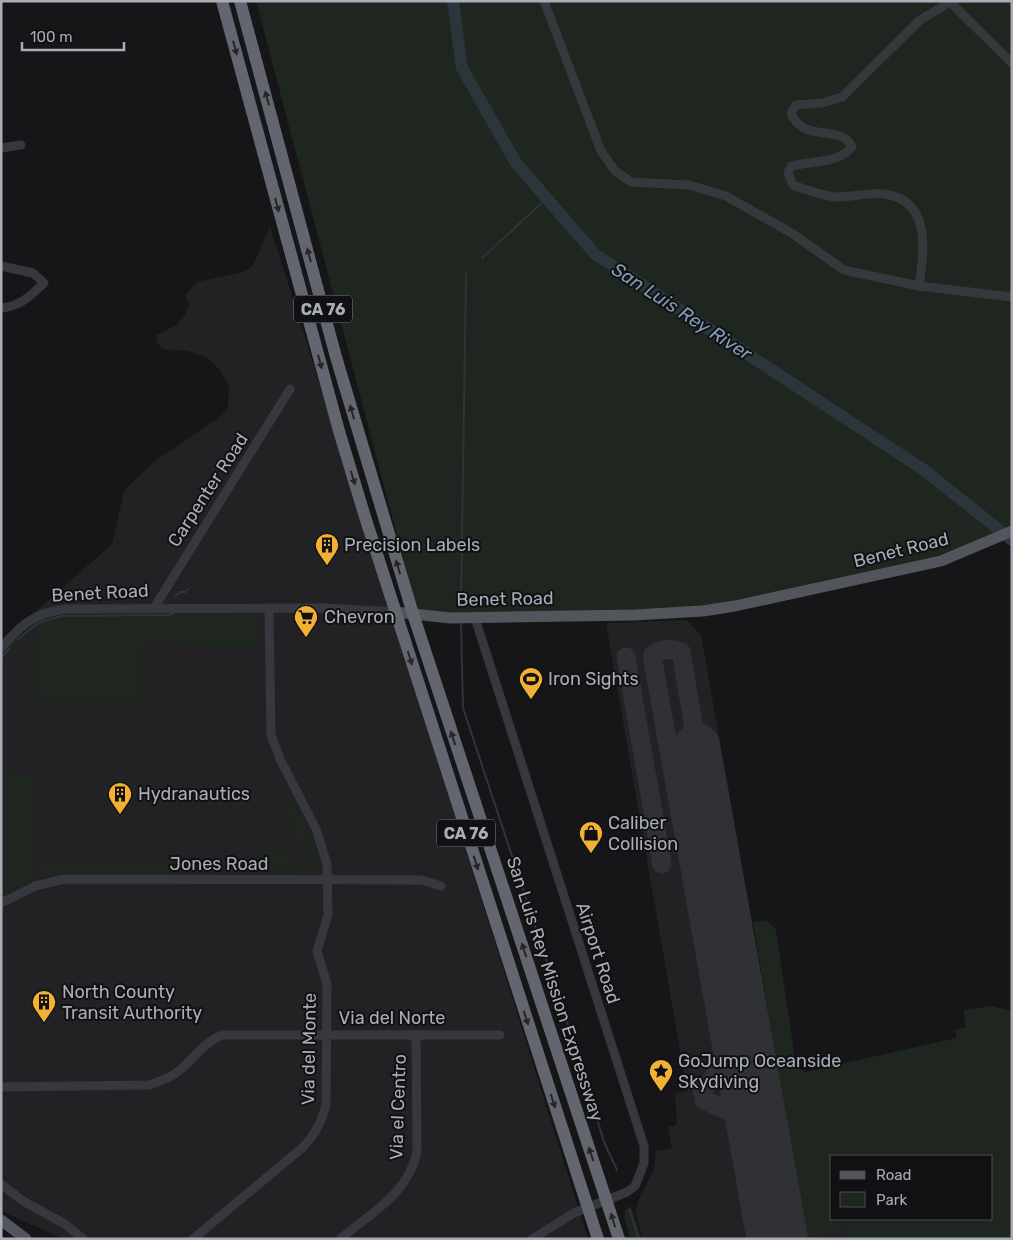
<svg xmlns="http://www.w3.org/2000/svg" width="1013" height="1240" viewBox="0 0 1013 1240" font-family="Rubik,sans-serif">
	<rect width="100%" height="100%" fill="#161618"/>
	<g fill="#222225" fill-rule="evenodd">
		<path d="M270 226 588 1239H64L1 1211V642L112 544 124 491 141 474 155 461 217 419 228 408 229 386 220 370 208 358 188 351 163 349 157 343 156 335 175 326 185 315 189 305 185 295 197 282 243 272 253 266Z"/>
		<path d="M687 620 701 635 775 1052 792 1081 1012 1048 1010 1239H643L635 1212 640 1196 654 1170 656 1151 672 1148 668 1127 675 1126 677 1123 675 1093 687 1091 606 623ZM832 1156H992V1219H832Z"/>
	</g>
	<g fill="#1e261f" fill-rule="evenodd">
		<path d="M256 1H1012V531L972 550 703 611 418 615Z"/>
		<path d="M259 616 258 647 142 645V703L36 702V631C43 619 60 619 73 618Z"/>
		<path d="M1 777H32V876L30 881 1 897Z"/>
		<path d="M291 802C302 810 317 848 319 862L314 870 63 873 45 877 41 873V859L263 861V849L288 850 290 856 289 862 303 867 310 848 291 835 288 811Z"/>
		<path d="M767 920 776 930 796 1066 806 1072 956 1038 955 1030 966 1027 963 1010 991 1006 1012 1011V1222L1010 1239H848L846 1230 806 1237 753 922ZM992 1156V1219H832V1156Z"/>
		<path d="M626 1209H632L642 1239H630L624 1216Z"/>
	</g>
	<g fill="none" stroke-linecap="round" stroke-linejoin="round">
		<g stroke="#2c353c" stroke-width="2">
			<path d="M482 258 546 199"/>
			<path d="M175 596 180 592H186L188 589"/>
			<path d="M461 603 466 274"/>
			<path d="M461 623 463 708 571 1034 604 1142 617 1170"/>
			<path d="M17 640 38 623 61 616 169 615 174 613"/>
			<path d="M1 658 10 648"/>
			<path d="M629 1208 639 1239"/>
		</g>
		<path stroke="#2c353c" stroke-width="12" d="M453 1 462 68 516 163 595 254 924 470 1012 540"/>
		<g stroke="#303135" stroke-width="19">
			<path d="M626 657 662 864"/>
			<path d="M697 746 681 652C672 648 660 649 653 655V661L756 1239"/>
			<path d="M672 767 677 772 693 774 703 784"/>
			<path d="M691 873 697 880H709L717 874 718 866"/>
			<path d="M718 1028 726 1035 738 1033 744 1025 745 1016"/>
			<path d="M702 1091 722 1067 724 1060"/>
			<path d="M730 1096 751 1109 764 1124"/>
			<path d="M704 1100 729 1111 734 1116"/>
		</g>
		<path stroke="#303135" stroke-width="46" d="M697 746 785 1239"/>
		<g stroke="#37383d" stroke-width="9">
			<path d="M544 1 601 151 615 171 631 182 689 185 726 196 793 234 844 270 919 286 1012 297"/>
			<path d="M950 2 1012 63"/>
			<path d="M1 148 21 145"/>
			<path d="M1 266 33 273 44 283C30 296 21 306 1 308"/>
			<path d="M919 286C924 252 932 200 884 194 869 192 853 197 837 197 822 196 807 190 793 185L788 173 791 166C812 161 837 164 852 147 842 123 803 144 791 113L796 105 822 103 842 97 920 20 952 1"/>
			<path d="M154 608 290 389"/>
			<path d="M475 618 644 1146V1163L635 1186 627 1192 574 1213 532 1239"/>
			<path d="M1 648C21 625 32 614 64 609L326 608 395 612"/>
			<path d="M1 903 35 886 65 879 421 880 441 886"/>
			<path d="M1 1087 149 1085C160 1081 171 1078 180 1070 194 1058 205 1042 222 1035H500"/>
			<path d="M1 1184 23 1201 65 1224 83 1239"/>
			<path d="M193 1239 302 1148C315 1135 321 1123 326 1105L327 984 317 951 328 915 327 864 316 829 280 759 271 735 269 608"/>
			<path d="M340 1239C371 1213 408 1194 417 1152L416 1035"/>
		</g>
		<g stroke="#53555c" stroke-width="11">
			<path d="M395 612 450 618 634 615 703 611 735 606 941 561 1012 531"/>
			<path d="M1 1220 26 1239"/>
		</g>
		<g stroke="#63666e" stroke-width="12">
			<path d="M222 1 339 431 366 520 598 1239"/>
			<path d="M240 1 336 357 413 614 619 1239"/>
		</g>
	</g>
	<defs><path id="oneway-solid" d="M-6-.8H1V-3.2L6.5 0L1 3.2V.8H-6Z" transform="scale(1.25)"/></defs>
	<g fill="#26262a">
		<use href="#oneway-solid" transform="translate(235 48) rotate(75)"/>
		<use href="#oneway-solid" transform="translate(267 98) rotate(-105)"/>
		<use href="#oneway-solid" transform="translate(277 205) rotate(75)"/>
		<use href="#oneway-solid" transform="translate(309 255) rotate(-105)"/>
		<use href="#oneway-solid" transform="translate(320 362) rotate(75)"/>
		<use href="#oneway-solid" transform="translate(352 412) rotate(-106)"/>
		<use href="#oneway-solid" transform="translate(353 478) rotate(73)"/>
		<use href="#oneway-solid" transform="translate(398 567) rotate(-107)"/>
		<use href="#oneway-solid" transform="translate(410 658) rotate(72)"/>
		<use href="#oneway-solid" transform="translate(453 738) rotate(-108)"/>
		<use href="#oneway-solid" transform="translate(476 863) rotate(72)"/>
		<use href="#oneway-solid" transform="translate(524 950) rotate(-108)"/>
		<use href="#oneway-solid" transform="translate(526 1018) rotate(72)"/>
		<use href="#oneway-solid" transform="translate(553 1101) rotate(72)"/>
		<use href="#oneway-solid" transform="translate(591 1154) rotate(-108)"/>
		<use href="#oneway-solid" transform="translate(613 1220) rotate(-107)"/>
	</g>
	<defs>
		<g id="building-pin" transform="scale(1.25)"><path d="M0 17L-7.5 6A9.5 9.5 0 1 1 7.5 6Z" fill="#f2b134" stroke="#111113"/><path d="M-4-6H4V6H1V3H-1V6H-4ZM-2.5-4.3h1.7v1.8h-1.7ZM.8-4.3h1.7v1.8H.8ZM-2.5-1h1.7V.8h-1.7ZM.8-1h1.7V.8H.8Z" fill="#111"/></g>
		<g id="supermarket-pin" transform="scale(1.25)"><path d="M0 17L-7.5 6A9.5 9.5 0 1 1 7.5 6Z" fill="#f2b134" stroke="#111113"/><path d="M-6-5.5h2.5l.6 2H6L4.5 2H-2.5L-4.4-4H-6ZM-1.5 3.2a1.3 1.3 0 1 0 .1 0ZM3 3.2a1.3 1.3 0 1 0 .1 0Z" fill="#111"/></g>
		<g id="stadium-pin" transform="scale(1.25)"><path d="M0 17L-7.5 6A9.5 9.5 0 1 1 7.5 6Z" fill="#f2b134" stroke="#111113"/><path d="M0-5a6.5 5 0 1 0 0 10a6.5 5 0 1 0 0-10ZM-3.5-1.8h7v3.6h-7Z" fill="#111"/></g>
		<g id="shop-pin" transform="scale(1.25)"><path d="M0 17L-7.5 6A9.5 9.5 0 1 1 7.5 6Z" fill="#f2b134" stroke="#111113"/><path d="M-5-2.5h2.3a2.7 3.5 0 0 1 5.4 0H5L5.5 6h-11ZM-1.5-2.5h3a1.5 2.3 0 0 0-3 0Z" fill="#111"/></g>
		<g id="sight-pin" transform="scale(1.25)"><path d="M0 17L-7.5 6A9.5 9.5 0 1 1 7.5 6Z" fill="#f2b134" stroke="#111113"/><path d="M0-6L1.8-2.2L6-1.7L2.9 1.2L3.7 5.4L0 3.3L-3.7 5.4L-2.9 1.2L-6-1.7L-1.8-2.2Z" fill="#111"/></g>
	</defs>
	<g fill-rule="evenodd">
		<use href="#building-pin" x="327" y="545"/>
		<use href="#supermarket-pin" x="306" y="617"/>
		<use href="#stadium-pin" x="531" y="679"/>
		<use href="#building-pin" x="120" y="794"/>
		<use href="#shop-pin" x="591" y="833"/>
		<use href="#building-pin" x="44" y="1002"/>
		<use href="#sight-pin" x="661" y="1071"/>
	</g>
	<g text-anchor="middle" stroke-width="4" stroke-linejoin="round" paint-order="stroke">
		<g fill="#111113" stroke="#7b7e86" stroke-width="1">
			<rect x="294" y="295.5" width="58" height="27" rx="4"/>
			<rect x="437" y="819.5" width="58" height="27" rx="4"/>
		</g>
		<g font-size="16" font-weight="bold" fill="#a8adb8">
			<text x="323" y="315">CA 76</text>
			<text x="466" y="839">CA 76</text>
		</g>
		<g font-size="18" fill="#a8adb8" stroke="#111113">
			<text transform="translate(208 490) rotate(-57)" y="6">Carpenter Road</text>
			<text transform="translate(901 550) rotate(-14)" y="6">Benet Road</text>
			<text transform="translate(100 593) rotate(-3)" y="6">Benet Road</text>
			<text transform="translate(505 599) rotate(-1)" y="6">Benet Road</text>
			<text x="219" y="870">Jones Road</text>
			<text transform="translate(598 953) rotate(72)" y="6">Airport Road</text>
			<text transform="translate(555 989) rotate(72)" y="6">San Luis Rey Mission Expressway</text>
			<text x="392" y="1024">Via del Norte</text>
			<text transform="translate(309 1049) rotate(-89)" y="6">Via del Monte</text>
			<text transform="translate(398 1107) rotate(-88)" y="6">Via el Centro</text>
		</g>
		<g font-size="18" fill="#a8adb8" stroke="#111113" text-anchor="start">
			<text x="344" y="551">Precision Labels</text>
			<text x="324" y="623">Chevron</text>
			<text x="548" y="685">Iron Sights</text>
			<text x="138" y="800">Hydranautics</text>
			<text x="608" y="829">Caliber<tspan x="608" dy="21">Collision</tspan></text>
			<text x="62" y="998">North County<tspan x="62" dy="21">Transit Authority</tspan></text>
			<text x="678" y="1067">GoJump Oceanside<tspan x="678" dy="21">Skydiving</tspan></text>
		</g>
		<g font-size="19" font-style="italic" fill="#7f9bb3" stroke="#111113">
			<text transform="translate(682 311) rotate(33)" y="7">San Luis Rey River</text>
		</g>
	</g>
	<rect width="1013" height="1240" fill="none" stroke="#a8adb8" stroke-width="5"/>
	<rect x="830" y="1155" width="162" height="65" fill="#111113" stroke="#4d4f55"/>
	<rect x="840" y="1171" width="25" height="8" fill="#53555c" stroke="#4d4f55"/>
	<text x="876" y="1180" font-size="15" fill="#a8adb8">Road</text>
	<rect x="840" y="1192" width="25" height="15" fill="#1e261f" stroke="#4d4f55"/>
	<text x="876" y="1205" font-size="15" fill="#a8adb8">Park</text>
	<path d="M22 42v8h102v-8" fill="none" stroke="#a8adb8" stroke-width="2.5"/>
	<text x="30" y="42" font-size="15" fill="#a8adb8" stroke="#111113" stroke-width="4" paint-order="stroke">100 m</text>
</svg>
